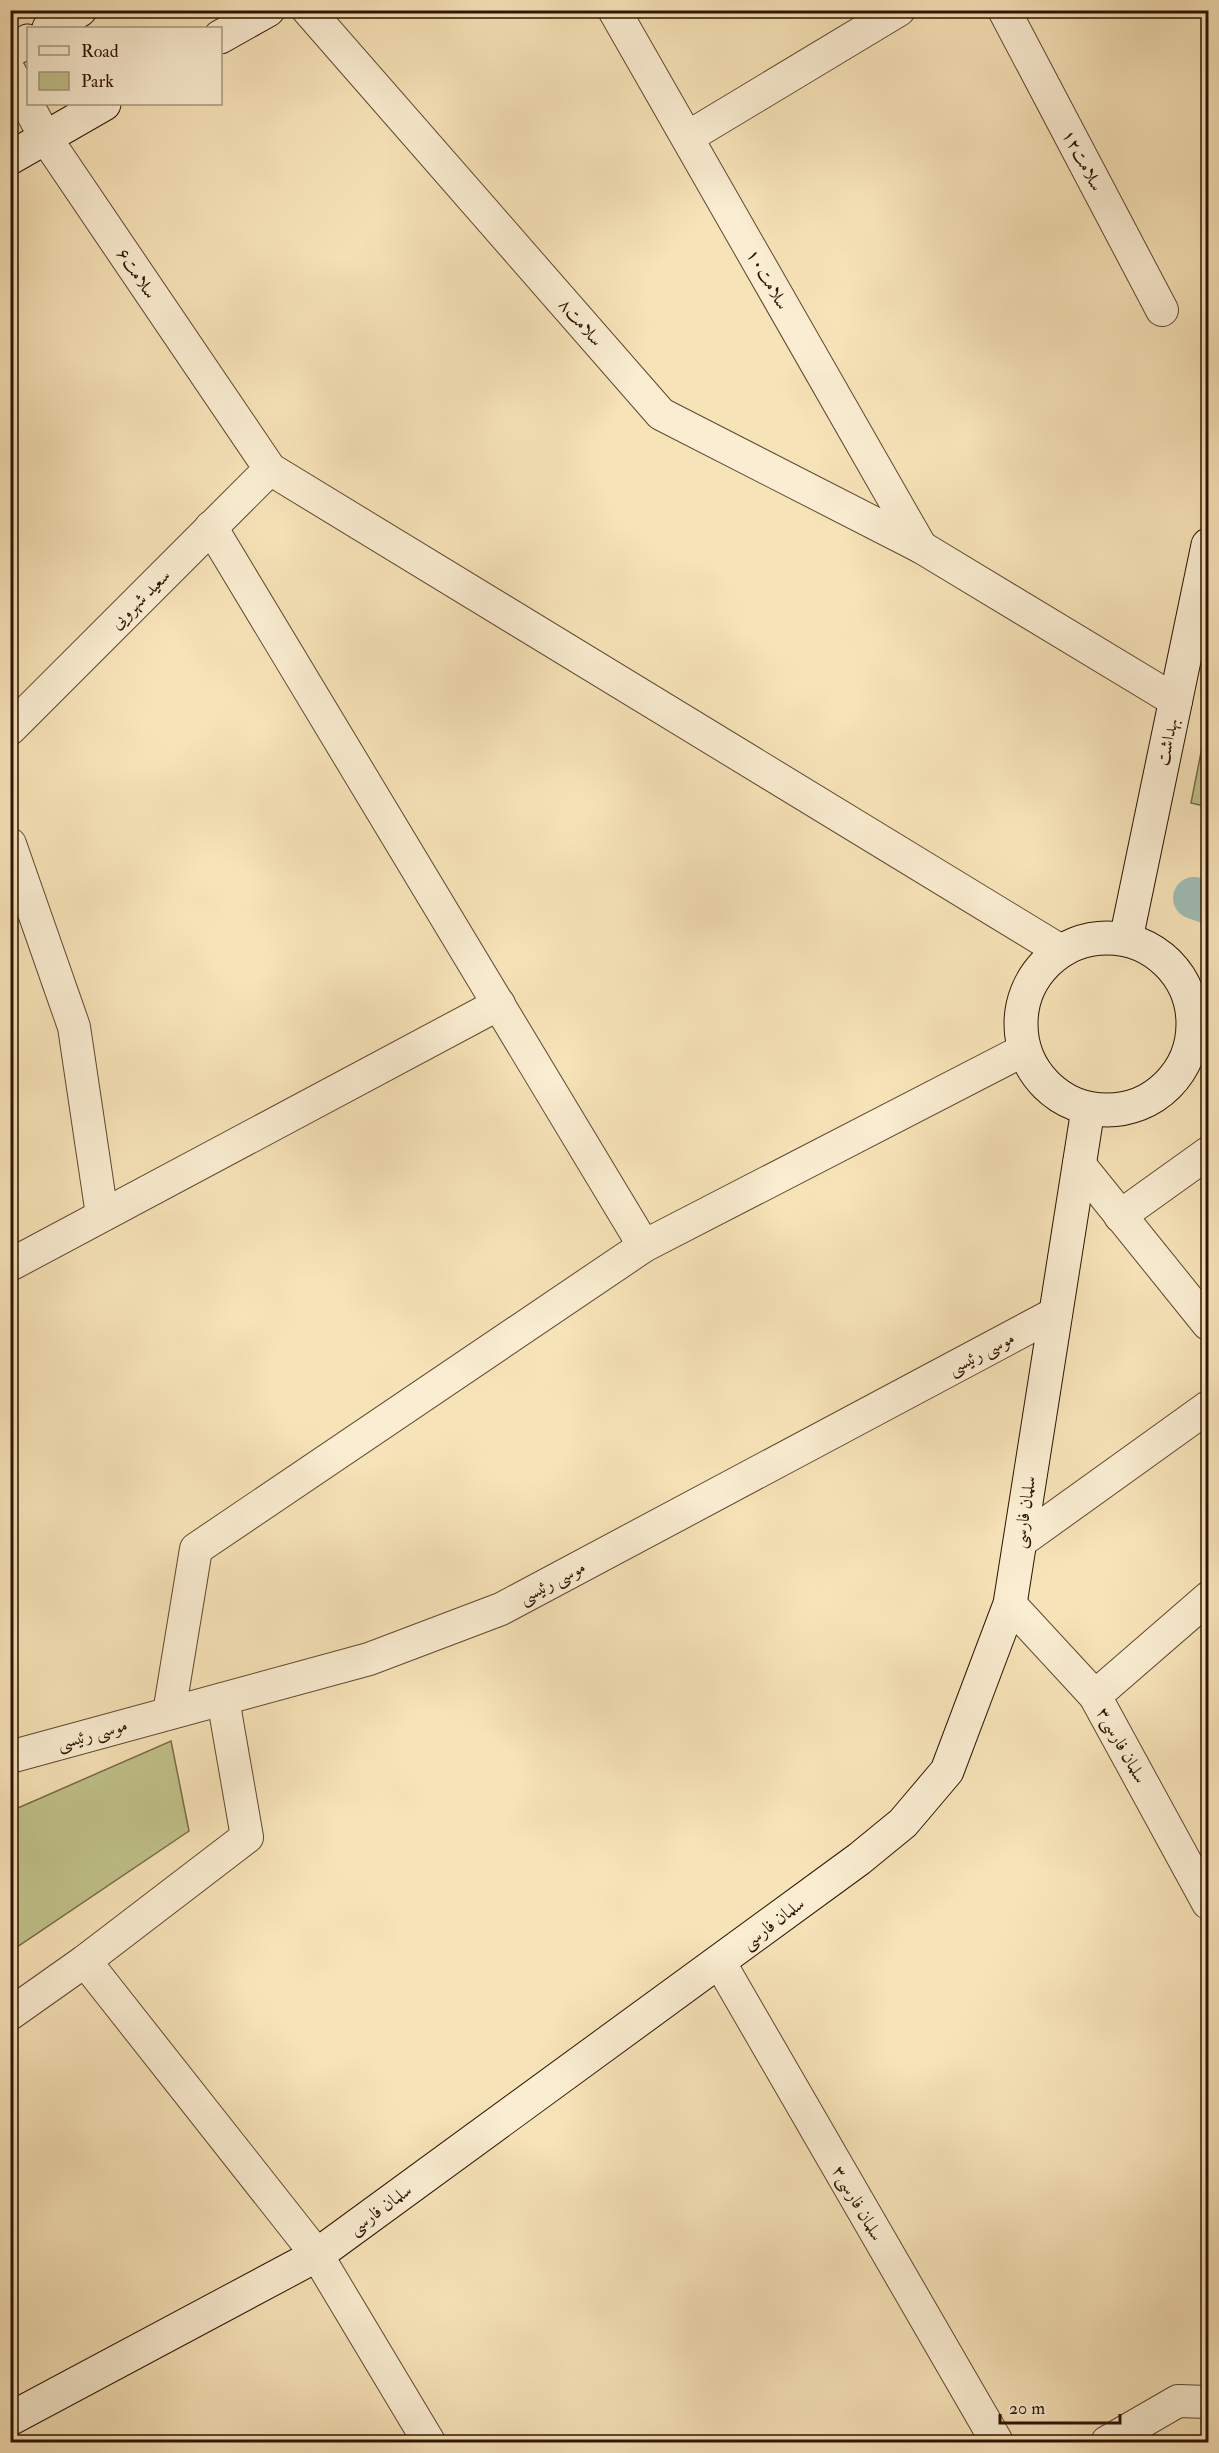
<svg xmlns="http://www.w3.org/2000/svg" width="1219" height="2453" viewBox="0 0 1219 2453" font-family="'IM FELL Double Pica',Amiri,serif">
	<rect width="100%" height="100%" fill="#f7e3b8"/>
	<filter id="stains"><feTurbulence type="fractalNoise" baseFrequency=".00333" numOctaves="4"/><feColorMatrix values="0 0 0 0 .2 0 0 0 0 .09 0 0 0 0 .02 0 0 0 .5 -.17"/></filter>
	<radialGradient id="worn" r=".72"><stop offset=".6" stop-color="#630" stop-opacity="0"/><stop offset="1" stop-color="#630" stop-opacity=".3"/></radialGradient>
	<g fill="#c1c38b" stroke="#776b46" stroke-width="1.5">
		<path d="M1208 717V807L1191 803Z"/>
		<path d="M171 1741 189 1831 11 1951V1811Z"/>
	</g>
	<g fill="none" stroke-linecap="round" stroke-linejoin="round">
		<path stroke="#9fbdb6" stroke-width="42" d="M1194 898 1208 903"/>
		<g stroke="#60472e" stroke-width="34">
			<g id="street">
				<path d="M308 10 661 414 921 547 1176 701"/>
				<path d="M614 10 921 547"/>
				<path d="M1004 10 1162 310"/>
				<path d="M10 72 45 137 270 469 1061 951"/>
				<path d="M688 137 899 10"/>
				<path d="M211 527 644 1246"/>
				<path d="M10 729 270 469"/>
				<path d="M10 844 74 1027 102 1215"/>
				<path d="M1079 1164 1208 1324"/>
				<path d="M1120 1216 1208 1153"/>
				<path d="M10 1265 499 1004"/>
				<path d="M1020 1542 1208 1407"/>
				<path d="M1010 1604 1095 1696 1208 1903"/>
				<path d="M1095 1696 1208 1598"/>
				<path d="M169 1713 196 1549 644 1246 1024 1050"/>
				<path d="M10 1757 369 1659 501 1609 1056 1313"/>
				<path d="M85 1961 317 2255 429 2442"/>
				<path d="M720 1963 997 2442"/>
				<path d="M10 2014 85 1961 247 1837 223 1699"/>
				<path d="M1107 2442 1178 2401 1208 2402"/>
			</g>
		</g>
		<g stroke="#2d1300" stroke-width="35">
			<g id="secondary">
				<path d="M49 28 80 10"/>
				<path d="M220 37 268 10"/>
				<path d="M10 51 28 41"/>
				<path d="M10 158 104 104"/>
				<circle cx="1107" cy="1024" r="86"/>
				<path d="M1126 939 1208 545"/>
				<path d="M10 2419 317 2255 859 1859 903 1823 947 1771 1010 1604 1088 1109"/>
			</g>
		</g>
		<use href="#street" stroke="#faedd1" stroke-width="32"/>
		<use href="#secondary" stroke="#faedd1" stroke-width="33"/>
	</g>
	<g text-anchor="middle" stroke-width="5" stroke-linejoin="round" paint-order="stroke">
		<g font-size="18" fill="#2d1300" stroke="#faedd1">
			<text transform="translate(1083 160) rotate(62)" y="6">سلامت۱۲</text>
			<text transform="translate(137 273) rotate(56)" y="6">سلامت۶</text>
			<text transform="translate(768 279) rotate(60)" y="6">سلامت۱۰</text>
			<text transform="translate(581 322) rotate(49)" y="6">سلامت۸</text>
			<text transform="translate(140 599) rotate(-45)" y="6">سعید شهرویی</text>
			<text transform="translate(1167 742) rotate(-78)" y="6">بهداشت</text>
			<text transform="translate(981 1353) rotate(-28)" y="6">موسی رئیسی</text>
			<text transform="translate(1024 1512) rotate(-81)" y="6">سلمان فارسی</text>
			<text transform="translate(552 1582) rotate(-28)" y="6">موسی رئیسی</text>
			<text transform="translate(92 1734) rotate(-16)" y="6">موسی رئیسی</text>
			<text transform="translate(1122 1745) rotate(61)" y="6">سلمان فارسی۳</text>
			<text transform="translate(773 1923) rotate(-37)" y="6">سلمان فارسی</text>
			<text transform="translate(858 2203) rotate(60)" y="6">سلمان فارسی۳</text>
			<text transform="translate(380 2209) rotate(-36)" y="6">سلمان فارسی</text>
		</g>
	</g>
	<rect width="1219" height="2453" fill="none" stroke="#f7e3b8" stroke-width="36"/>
	<rect x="12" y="12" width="1195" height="2429" fill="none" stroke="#2d1300" stroke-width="3"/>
	<rect x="18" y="18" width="1183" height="2417" fill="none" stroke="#2d1300" stroke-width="1.5"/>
	<rect x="27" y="27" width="195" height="78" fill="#faedd1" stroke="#a8967d" stroke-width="1.5"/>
	<rect x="39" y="46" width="30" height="9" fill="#faedd1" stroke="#a8967d" stroke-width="1.5"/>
	<text x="81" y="57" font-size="18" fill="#2d1300">Road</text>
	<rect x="39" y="72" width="30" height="18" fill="#c1c38b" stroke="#a8967d" stroke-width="1.5"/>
	<text x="81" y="87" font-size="18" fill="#2d1300">Park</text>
	<path d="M1000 2414v9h120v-9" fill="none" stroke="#2d1300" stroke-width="3"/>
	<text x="1009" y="2414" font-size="18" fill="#2d1300" stroke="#faedd1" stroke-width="4.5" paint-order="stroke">20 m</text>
	<rect width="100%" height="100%" filter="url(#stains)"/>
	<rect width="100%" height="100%" fill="url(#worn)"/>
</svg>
